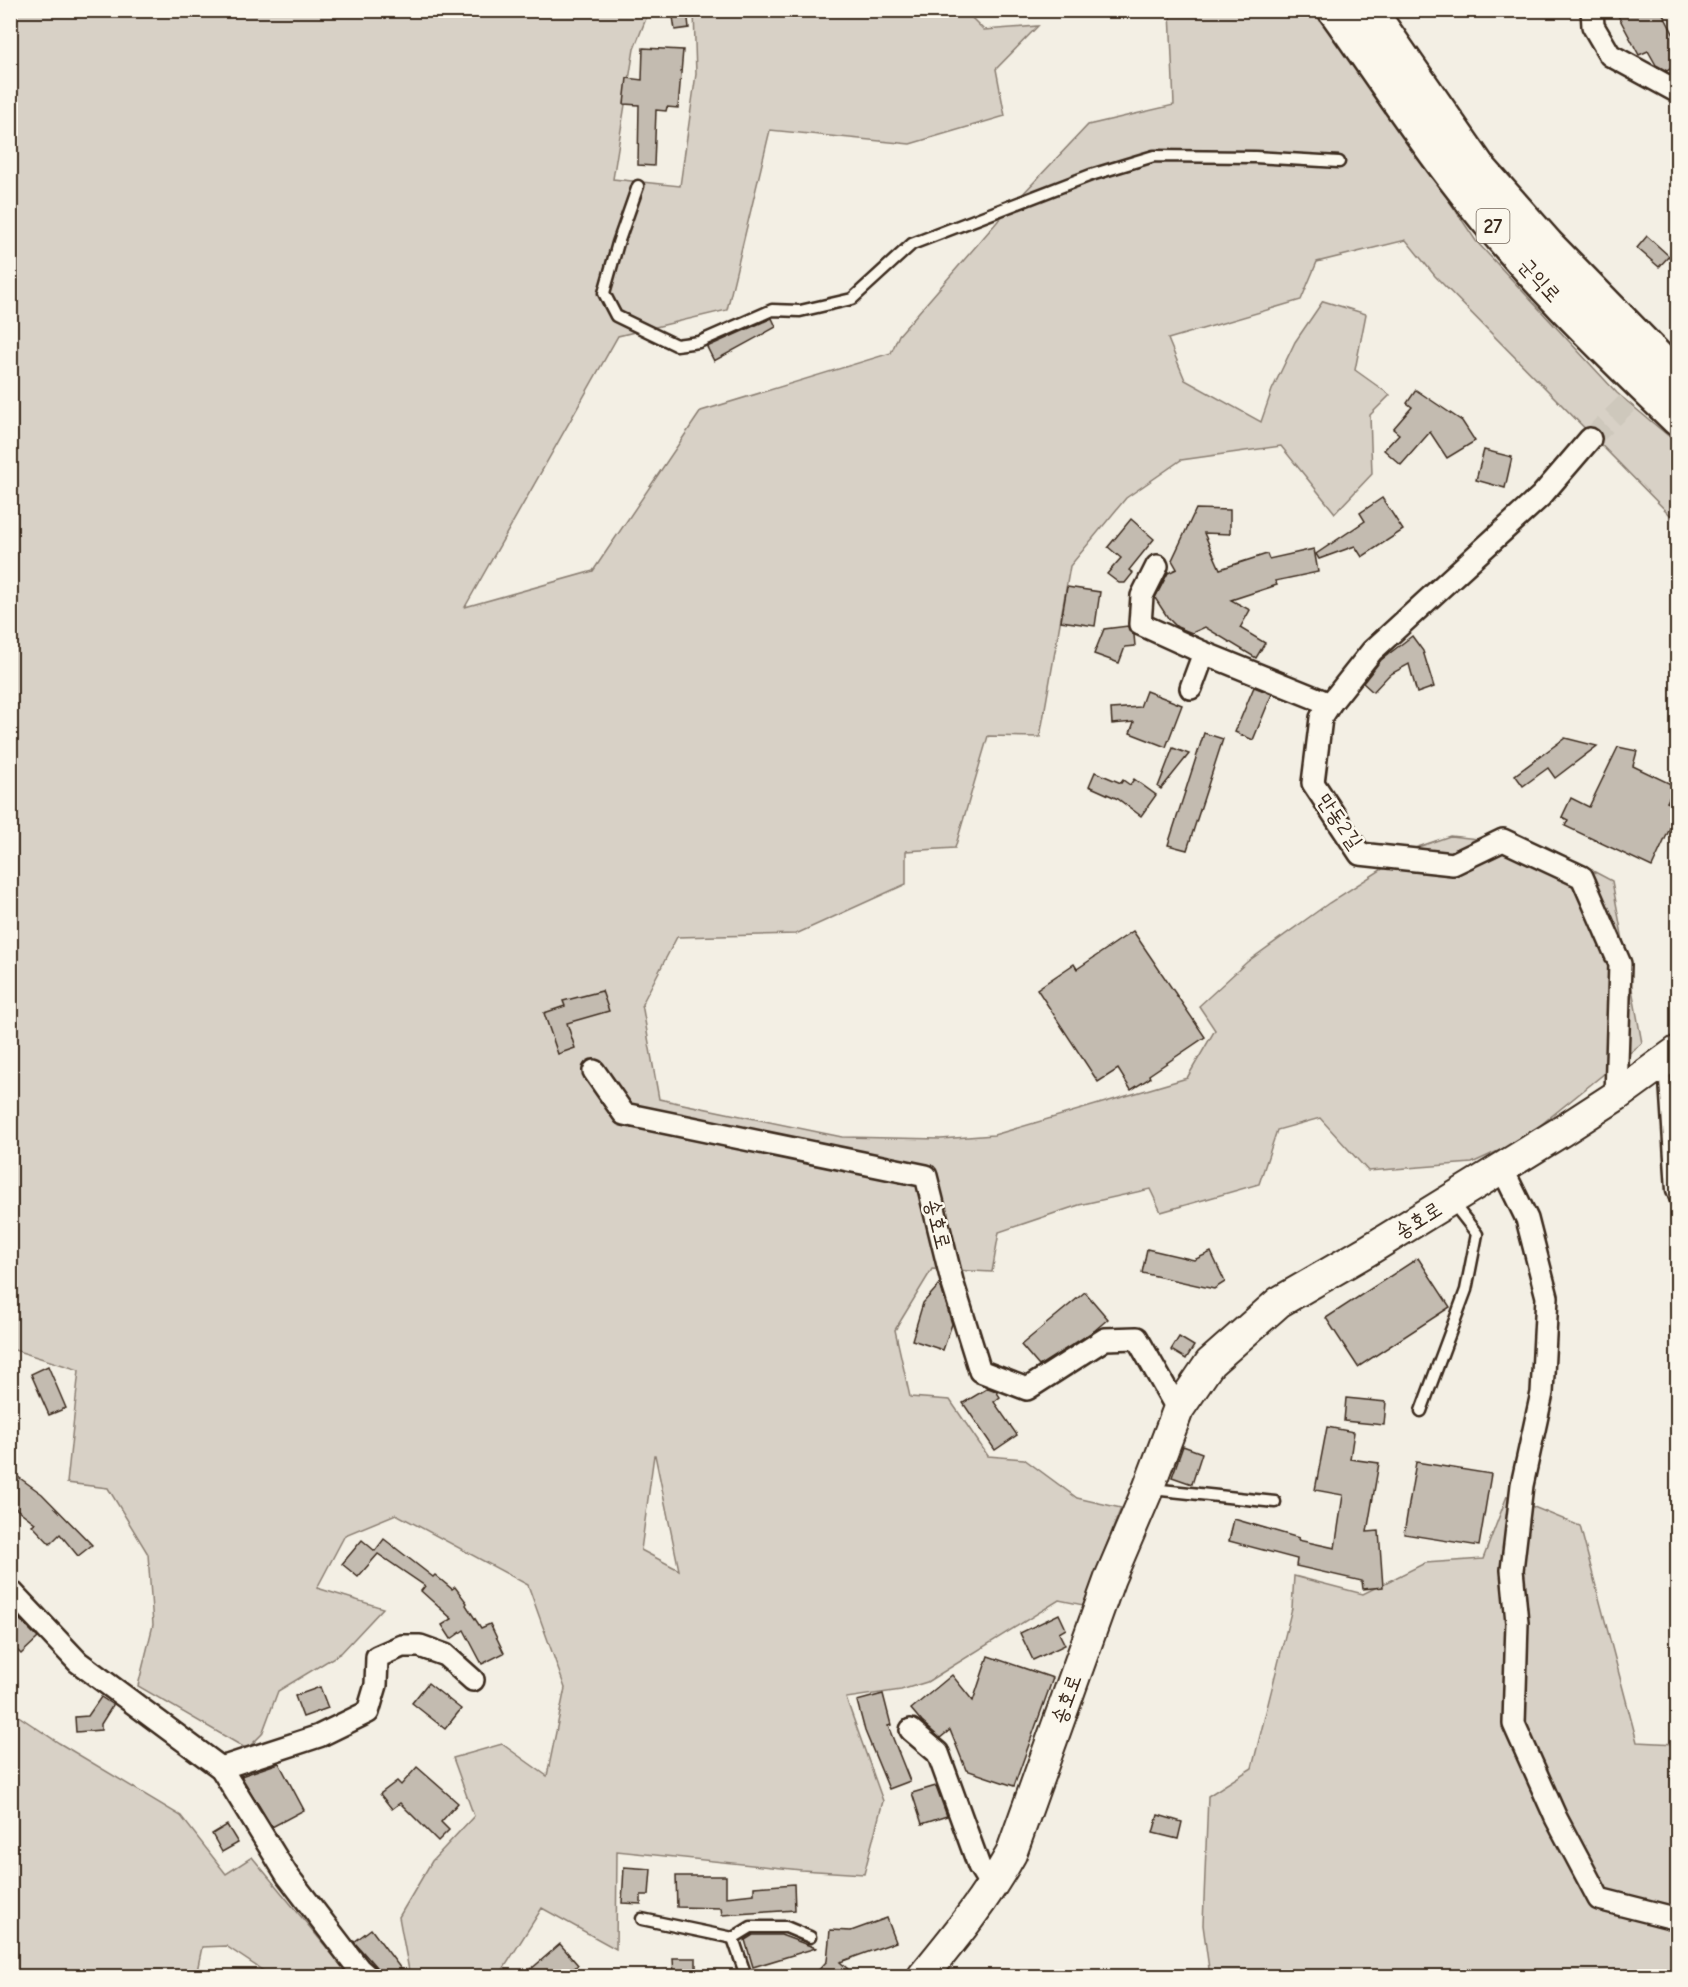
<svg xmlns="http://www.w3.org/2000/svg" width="1688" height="1987" viewBox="0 0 1688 1987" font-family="'Comic Neue','Poor Story',sans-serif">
	<rect width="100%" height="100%" fill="#f3efe4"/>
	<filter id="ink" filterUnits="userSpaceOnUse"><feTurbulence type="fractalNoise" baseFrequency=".0167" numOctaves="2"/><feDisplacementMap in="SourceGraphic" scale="12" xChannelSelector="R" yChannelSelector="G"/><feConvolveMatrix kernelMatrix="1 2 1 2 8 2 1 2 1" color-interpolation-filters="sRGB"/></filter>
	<g filter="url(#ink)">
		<g fill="#d8d1c6" stroke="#8a7e72" stroke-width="1.5" fill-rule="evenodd">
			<path d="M964 10 984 30 1038 26 996 69 1005 116 910 144 770 130 727 310 618 336 465 607 593 571 701 411 891 353 899 335 1003 215 1088 125 1174 105 1170 11H1315L1352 56 1476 241 1617 393 1677 443V522L1435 276 1406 240 1317 262 1301 300 1168 339 1185 380 1261 422 1272 390 1295 342 1323 301 1366 314 1355 370 1390 395 1370 415 1372 474 1335 513 1281 446 1181 460 1126 498 1070 566 1040 737 988 736 955 848 906 851V884L796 934 677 937 642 1004 659 1099 842 1137 941 1139 994 1135 1187 1078 1215 1030 1199 1006 1247 962 1329 903 1415 848 1450 836 1546 846 1612 881 1642 1043 1522 1140 1472 1163 1368 1171 1320 1118 1277 1130 1259 1184 1161 1212 1150 1189 1079 1205 999 1232 992 1272 932 1269 895 1330 910 1397 950 1400 988 1456 1024 1459 1077 1498 1121 1508 1083 1605 1059 1600 927 1682 901 1690 846 1698 883 1801 864 1874 801 1870 617 1851 616 1949 542 1908 499 1976H410L399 1917 432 1861 474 1816 453 1758 502 1744 547 1776 565 1688 528 1585 396 1514 345 1535 317 1588 383 1608 341 1653 278 1691 262 1734 247 1749 138 1686 153 1625 148 1554 108 1488 67 1483 79 1370 11 1349 10 11H649L634 49 613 179 680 186 696 74 694 11ZM654 1455H655L679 1570 641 1550Z"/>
			<path d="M1507 1496 1580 1526 1637 1742 1677 1744V1976H1210L1203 1925 1208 1796 1252 1768 1292 1608 1294 1576 1363 1594 1425 1563 1483 1559Z"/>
			<path d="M11 1711 59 1743 181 1816 226 1874 252 1857 350 1976H271L226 1946 202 1947 196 1976H11Z"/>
		</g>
		<g fill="#c3bbb0" stroke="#3b2a1e" stroke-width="1.5">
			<path d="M672 10H687L689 28 675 30Z"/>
			<path d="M1615 10H1661L1677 41V65L1667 71 1656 65 1648 51 1639 55Z"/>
			<path d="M643 48 683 50 678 108 667 107 666 111 656 110 654 166 638 165 639 105 624 104 627 78 642 80Z"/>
			<path d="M1647 236 1669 256 1659 267 1637 248Z"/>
			<path d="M772 318 776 327 714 361 707 347Z"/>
			<path d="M1416 390 1462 421 1475 441 1447 458 1430 432 1401 465 1384 450 1399 434 1393 429 1412 407 1407 403Z"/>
			<path d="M1484 450 1512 457 1505 488 1476 480Z"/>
			<path d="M1382 498 1403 530 1362 557 1355 546 1319 559 1316 554 1365 521 1360 513Z"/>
			<path d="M1196 509 1230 510V534L1204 533 1220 569 1267 554 1269 559 1314 549 1318 572 1275 581 1277 585 1231 600 1250 610 1240 628 1265 643 1256 658 1205 627 1192 633 1177 627 1168 618 1155 598 1168 573 1177 569 1172 560Z"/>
			<path d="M1131 519 1154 539 1129 570 1133 573 1125 583H1119L1107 574 1121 558 1108 547Z"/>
			<path d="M1067 587 1100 592 1095 626 1061 621Z"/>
			<path d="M1128 626 1129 631 1134 635 1135 646 1125 647 1119 663 1094 654 1104 629Z"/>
			<path d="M1412 636 1423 651 1434 687 1417 693 1409 664 1389 675 1373 692 1363 683 1381 660Z"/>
			<path d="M1254 687 1272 694 1253 740 1235 732Z"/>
			<path d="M1146 691 1182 705 1166 747 1130 733 1134 722 1112 724 1111 709 1140 707Z"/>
			<path d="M1204 733 1223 739 1187 850 1168 845Z"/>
			<path d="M1565 738 1597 746 1555 778 1548 768 1523 786 1515 775Z"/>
			<path d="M1618 747 1637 751 1633 766 1675 786 1667 802 1677 806V813L1652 867 1565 826 1568 820 1562 817 1571 798 1589 807Z"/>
			<path d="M1173 748 1189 754 1161 789 1158 787Z"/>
			<path d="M1095 772 1121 783 1123 780 1130 785 1134 779 1156 795 1141 816 1118 799 1089 786Z"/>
			<path d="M1133 931 1205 1037 1149 1075 1150 1078 1131 1090 1118 1069 1098 1082 1037 989 1074 964 1077 969Z"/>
			<path d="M602 991 609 1011 567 1023 575 1048 558 1054 544 1013 565 1006 563 1001Z"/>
			<path d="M1147 1249 1194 1260 1211 1252 1225 1282 1214 1289 1142 1273Z"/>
			<path d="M1418 1258 1450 1307 1358 1367 1326 1318Z"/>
			<path d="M940 1284 952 1324 943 1350 912 1340 923 1303Z"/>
			<path d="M1085 1292 1108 1319 1094 1331 1039 1366 1021 1345Z"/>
			<path d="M1179 1337 1194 1346 1186 1359 1171 1350Z"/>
			<path d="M48 1366 66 1408 49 1415 31 1374Z"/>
			<path d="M988 1388 996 1391 1000 1397 994 1402 1017 1435 995 1450 963 1403Z"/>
			<path d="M1346 1398 1386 1402 1384 1425 1344 1421Z"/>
			<path d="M1327 1427 1354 1432 1350 1459 1379 1463 1367 1532 1379 1531 1383 1587 1363 1589 1362 1581 1296 1566 1297 1559 1229 1541 1234 1519 1299 1538 1298 1540 1335 1548 1343 1495 1315 1490Z"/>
			<path d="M1183 1446 1202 1453 1192 1484 1172 1477Z"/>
			<path d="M1416 1462 1491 1474 1479 1546 1404 1534Z"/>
			<path d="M10 1471 42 1494 92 1545 78 1556 60 1534 50 1544 32 1525 35 1523 10 1504Z"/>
			<path d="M384 1539 433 1577 435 1575 452 1589 455 1587 467 1603 466 1605 481 1628 490 1624 504 1653 482 1664 464 1630 451 1639 442 1625 452 1619 421 1591 425 1586 378 1554 358 1577 342 1564 362 1540 375 1551Z"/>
			<path d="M10 1610 38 1638 21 1654 10 1643Z"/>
			<path d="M1059 1614 1066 1629 1059 1633 1065 1645 1033 1660 1020 1633Z"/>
			<path d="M988 1656 1053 1678 1014 1786 966 1770 950 1730 940 1738 922 1722 911 1709 952 1675 973 1701Z"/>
			<path d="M428 1683 461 1709 445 1729 412 1703Z"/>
			<path d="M320 1687 328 1708 303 1717 295 1696Z"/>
			<path d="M883 1694 891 1725 888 1726 910 1781 889 1789 865 1731 857 1701Z"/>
			<path d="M101 1697 113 1705 101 1724V1730L76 1732 75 1717 88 1716Z"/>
			<path d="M279 1763 304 1810 272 1827 241 1776Z"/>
			<path d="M417 1767 458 1803 441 1822 449 1830 438 1841 400 1803 392 1809 380 1794 397 1781 401 1785Z"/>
			<path d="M936 1786 947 1816 922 1824 912 1793Z"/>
			<path d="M1158 1815 1182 1822 1178 1839 1153 1833Z"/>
			<path d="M227 1825 238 1843 222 1852 212 1834Z"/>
			<path d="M624 1867 651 1869 649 1895H641V1904L622 1903Z"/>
			<path d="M676 1876H726V1897L754 1894V1887L794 1884 795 1910 722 1915 721 1908 677 1907Z"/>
			<path d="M887 1918 896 1942 840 1962 848 1969 841 1977H812L827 1961 830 1930 851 1931Z"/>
			<path d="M371 1929 407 1977H381L376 1967 354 1942Z"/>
			<path d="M753 1935H781L816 1948 753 1967 745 1940Z"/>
			<path d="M560 1944 578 1965 564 1977H522Z"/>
			<path d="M673 1958H696V1977H674Z"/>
		</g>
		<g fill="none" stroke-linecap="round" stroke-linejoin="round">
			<path stroke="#cec8bc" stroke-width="21" stroke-dasharray="21 10" stroke-linecap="butt" d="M1590 439 1678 354"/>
			<g stroke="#3b2a1e" stroke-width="15">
				<g id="service">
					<path d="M638 186 618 243 604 293 616 316 676 345 699 342 772 310 800 311 852 299 912 244 1091 175 1154 156 1255 157 1339 162"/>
					<path d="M1664 1064 1672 1190 1678 1206"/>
					<path d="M1421 1411 1466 1290 1477 1234 1452 1202"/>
					<path d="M1152 1489 1275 1502"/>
					<path d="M642 1919 733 1938"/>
					<path d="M746 1976 733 1938 751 1927H786L810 1937"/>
				</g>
			</g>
			<g stroke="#3b2a1e" stroke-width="26">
				<g id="minor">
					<path d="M1592 10 1593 26 1610 55 1678 92"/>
					<path d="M1590 439 1541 496 1372 651 1330 704 1321 718 1313 783 1360 854 1453 864 1503 840 1582 877 1620 964 1616 1096"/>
					<path d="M1157 566 1142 596 1140 624 1204 653 1330 704"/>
					<path d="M1191 688 1204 653"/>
					<path d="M594 1071 624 1114 926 1176 952 1281 980 1371 1027 1389 1105 1339 1137 1338 1178 1410"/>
					<path d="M1502 1168 1527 1219 1547 1297 1542 1393 1522 1485 1512 1570 1517 1622 1514 1724 1556 1818 1599 1899 1678 1919"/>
					<path d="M10 1590 78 1662 221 1768 287 1875 359 1969 367 1976"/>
					<path d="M911 1730 938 1753 979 1866 992 1887"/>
					<path d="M221 1768 319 1736 368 1712 376 1685 377 1657 402 1646H420L445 1655 473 1680"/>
				</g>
			</g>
			<g stroke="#3b2a1e" stroke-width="34">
				<path id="secondary" d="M923 1976C955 1937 986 1899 1011 1854L1110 1578 1148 1489 1178 1410 1210 1363 1279 1302 1367 1251 1562 1131 1616 1096 1678 1051"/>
			</g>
			<g stroke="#3b2a1e" stroke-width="38">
				<g id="trunk">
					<path d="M1335 10C1377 68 1416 129 1460 185 1524 270 1601 345 1678 419"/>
					<path d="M1369 10 1478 167 1547 245 1678 379"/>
				</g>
			</g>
			<use href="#service" stroke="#fbf7ec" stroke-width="10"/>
			<use href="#minor" stroke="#fbf7ec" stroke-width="21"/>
			<use href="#secondary" stroke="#fbf7ec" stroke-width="30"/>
			<use href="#trunk" stroke="#fbf7ec" stroke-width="33"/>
		</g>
	</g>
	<g text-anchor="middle" stroke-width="5" stroke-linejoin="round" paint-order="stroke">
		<rect fill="#fbf7ec" stroke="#75685c" stroke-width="1.5" x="1476.5" y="209" width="33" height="34" rx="4.5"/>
		<g font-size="20" font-weight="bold" fill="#3b2a1e">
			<text x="1493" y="233">27</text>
		</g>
		<g font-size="21" fill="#3b2a1e" stroke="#fbf7ec">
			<text transform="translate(1540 280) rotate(48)" y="7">군익로</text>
			<text transform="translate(1340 821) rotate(55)" y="7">만동2길</text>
			<text transform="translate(1418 1220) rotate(-32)" y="7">송호로</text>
			<text transform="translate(938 1224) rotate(76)" y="7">송호로</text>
			<text transform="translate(1066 1699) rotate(-70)" y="7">송호로</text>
		</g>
	</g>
	<rect width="1688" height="1987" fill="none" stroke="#fbf7ec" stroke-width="36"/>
	<rect x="18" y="18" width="1652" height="1951" fill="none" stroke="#3b2a1e" stroke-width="2" filter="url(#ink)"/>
</svg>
